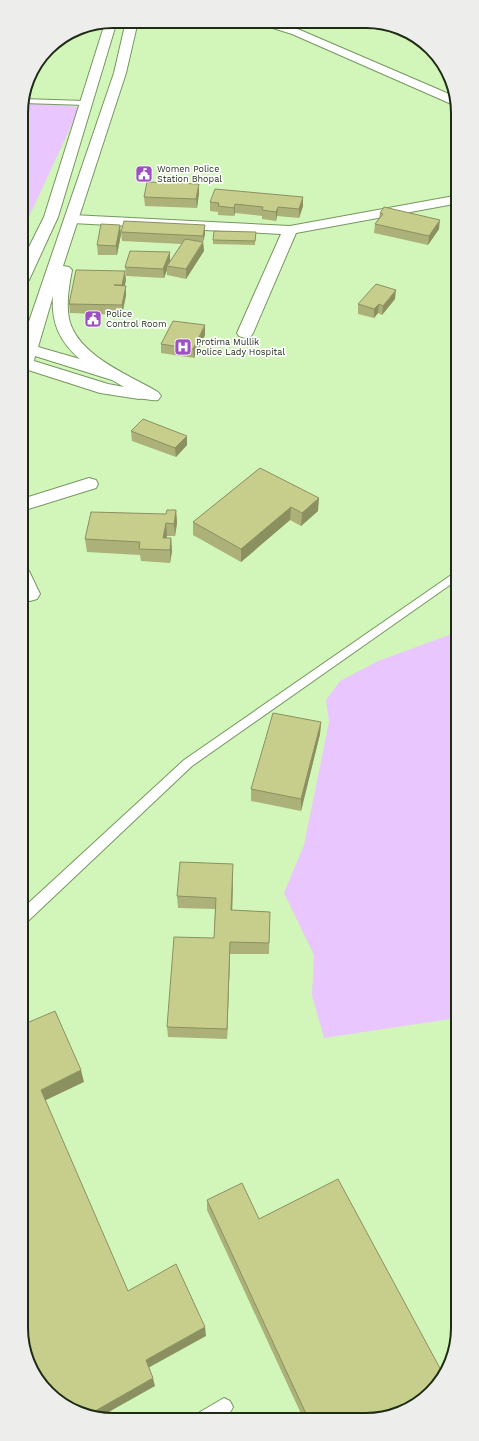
<svg xmlns="http://www.w3.org/2000/svg" width="479" height="1441" viewBox="0 0 479 1441" font-family="'Work Sans',sans-serif">
	<rect width="100%" height="100%" fill="#d2f6ba"/>
	<g fill="#e9c6fd">
		<path d="M22 102 80 107 21 234V106Z"/>
		<path d="M457 632V1018L324 1038 312 995 314 955 284 893 304 845 329 722 326 700 340 681 378 661Z"/>
	</g>
	<g fill="none" stroke-linecap="round" stroke-linejoin="round">
		<g stroke="#76975f" stroke-width="2">
			<g id="service">
				<path d="M297 22H310L283 29 280 27Z"/>
				<path d="M344 23C360 20 387 24 402 32Z"/>
				<path d="M23 99 85 101 88 103 85 105 23 103Z"/>
				<path d="M457 571V580L192 766 27 922 22 924V909L184 760Z"/>
				<path d="M224 1398 230 1401 233 1407C227 1422 211 1418 197 1418L200 1412Z"/>
			</g>
		</g>
		<g stroke="#76975f" stroke-width="2">
			<g id="minor">
				<path d="M454 196H456V204H454L296 233 253 333 251 336 245 338 239 336 237 333 281 234 72 223 67 222 65 219 67 216 72 215 290 226Z"/>
				<path d="M89 478 96 480 98 484 96 488 22 511V499Z"/>
				<path d="M22 569 29 571 40 594 37 599 30 601 22 597Z"/>
			</g>
		</g>
		<g stroke="#76975f" stroke-width="2">
			<path id="tertiary" d="M258 22H276L300 30 456 97V106L292 34 260 24Z"/>
		</g>
		<g stroke="#76975f" stroke-width="2">
			<g id="secondary">
				<path d="M117 21 58 217 29 280 26 283 21 285V263L44 217 105 23Z"/>
				<path d="M126 21H138L126 73 63 266 69 267 72 270C69 286 66 303 69 319 77 355 129 375 158 392L161 396 158 400C151 401 145 398 139 399L100 393 22 368V342L114 73ZM53 296C51 323 60 342 80 359L38 347ZM35 356 112 380 124 387 108 384 34 361Z"/>
			</g>
		</g>
		<use href="#service" fill="#fff" fill-rule="evenodd"/>
		<use href="#minor" fill="#fff" fill-rule="evenodd"/>
		<use href="#tertiary" fill="#fff" fill-rule="evenodd"/>
		<use href="#secondary" fill="#fff" fill-rule="evenodd"/>
	</g>
	<g fill="#abb178">
		<path d="M199 193 197 208 145 206 144 197Z"/>
		<path d="M210 202 303 206 299 218 277 216 276 221 262 219V216L235 213 234 216 218 215V212L210 211Z"/>
		<path d="M380 213 439 229 428 245 374 233 375 224 379 218Z"/>
		<path d="M121 232 205 234 203 242 204 251 186 279 167 275V270L164 278 126 276 125 267 170 261 182 244 122 241Z"/>
		<path d="M256 232 255 245 213 244V240Z"/>
		<path d="M121 234 117 255H98L97 245Z"/>
		<path d="M126 280 124 286 126 295 122 315 70 313 69 304Z"/>
		<path d="M395 299 382 315 378 313 374 318 358 314V304Z"/>
		<path d="M205 335 194 358 161 353V344Z"/>
		<path d="M131 431 187 445 176 457 132 441Z"/>
		<path d="M260 468 318 511 301 526 290 520 241 562 193 535V522Z"/>
		<path d="M176 510 177 523 175 536H167L166 538H171L172 551 170 563 141 561 140 555 87 552 85 539 166 514Z"/>
		<path d="M321 722 320 734 301 811 251 801V789Z"/>
		<path d="M233 875 232 910 270 912 269 954H230L227 1039 168 1037 167 1027 214 938 215 909 178 908 177 896Z"/>
		<path d="M207 1200 259 1219 384 1418H303L207 1210Z"/>
	</g>
	<g fill="#8b9061">
		<path d="M199 184V193L197 208 196 199Z"/>
		<path d="M303 197V206L299 218V209Z"/>
		<path d="M235 204V213L234 216V208Z"/>
		<path d="M278 207 277 216 276 221V212Z"/>
		<path d="M440 220 439 229 428 245 429 236Z"/>
		<path d="M120 225 121 234 117 255 116 246Z"/>
		<path d="M205 225V234L203 242 204 251 186 279V269L203 243V236Z"/>
		<path d="M170 252V261L167 266V270L164 278 163 269Z"/>
		<path d="M125 271 126 280 123 294 122 285Z"/>
		<path d="M126 286V295L122 315V305Z"/>
		<path d="M396 290 395 299 382 315 383 306Z"/>
		<path d="M379 304 378 313 374 318V309Z"/>
		<path d="M205 325V335L194 358 193 349Z"/>
		<path d="M187 436V445L176 457 175 448Z"/>
		<path d="M319 498 318 511 301 526 302 513Z"/>
		<path d="M291 507 290 520 241 562V549Z"/>
		<path d="M176 510 177 523 175 536 174 524Z"/>
		<path d="M166 523 167 536 164 551 163 538Z"/>
		<path d="M171 538 172 551 170 563V550Z"/>
		<path d="M321 722 320 734 301 811V799Z"/>
		<path d="M233 864V875L232 922 231 910Z"/>
		<path d="M230 942V954L227 1039V1029Z"/>
		<path d="M81 1070 84 1082 44 1101 41 1090Z"/>
		<path d="M205 1327 206 1336 148 1368 146 1360Z"/>
		<path d="M153 1378 155 1386 98 1418H95L88 1415Z"/>
	</g>
	<g fill="#c7ce8b" stroke="#8b9061">
		<path d="M147 182 199 184 196 199 144 197Z"/>
		<path d="M215 189 303 197 299 209 278 207 276 212 262 210 263 207 235 204 234 208 218 206 219 203 210 202Z"/>
		<path d="M384 207 440 220 429 236 375 224 383 214 380 213Z"/>
		<path d="M124 221 205 225 203 236 121 232Z"/>
		<path d="M101 224 120 225 116 246 97 245Z"/>
		<path d="M214 231 256 232 255 241 213 240Z"/>
		<path d="M185 239 203 242 186 269 167 266Z"/>
		<path d="M130 251 170 252 163 269 125 267Z"/>
		<path d="M76 270 125 271 122 285H114L126 286 122 305 69 304Z"/>
		<path d="M376 284 396 290 383 306 379 304 374 309 358 304Z"/>
		<path d="M173 321 205 325 193 349 161 344Z"/>
		<path d="M143 419 187 436 175 448 131 431Z"/>
		<path d="M260 468 319 498 302 513 291 507 241 549 193 522Z"/>
		<path d="M167 510H176L174 524 166 523 163 538H171L170 550 139 549 140 542 85 539 91 512 166 514Z"/>
		<path d="M273 713 321 722 301 799 251 789Z"/>
		<path d="M180 862 233 864 231 910 270 912 269 943 230 942 227 1029 167 1027 174 937 214 938 216 898 177 896Z"/>
		<path d="M55 1011 81 1070 41 1090 128 1291 176 1264 205 1327 146 1360 153 1378 88 1415 48 1393 36 1371 23 1336 22 1025Z"/>
		<path d="M338 1179 442 1372 435 1389 384 1418H308L207 1200 242 1183 259 1219Z"/>
	</g>
	<defs>
		<g id="civic-square" transform="scale(0.9)"><rect x="-9" y="-9" width="18" height="18" rx="4" fill="#9d50c2" stroke="#fff"/><path d="M-.6-6.5H3V-4.5H.6V-3L4-1V1h2V6H-6V1h2V-1L-.6-3ZM-1.2 2.5V6h2.4V2.5Z" fill="#fff"/></g>
		<g id="hospital-square" transform="scale(0.9)"><rect x="-9" y="-9" width="18" height="18" rx="4" fill="#9d50c2" stroke="#fff"/><path d="M-5-5h3v3.5h4V-5h3V5h-3V1.5h-4V5h-3Z" fill="#fff"/></g>
	</defs>
	<g fill-rule="evenodd">
		<use href="#civic-square" x="144" y="174"/>
		<use href="#civic-square" x="93" y="319"/>
		<use href="#hospital-square" x="183" y="347"/>
	</g>
	<g text-anchor="middle" stroke-width="3.5" stroke-linejoin="round" paint-order="stroke">
		<g font-size="9" fill="#1e2b15" stroke="#fff" text-anchor="start">
			<text x="157" y="172">Women Police<tspan x="157" dy="10">Station Bhopal</tspan></text>
			<text x="106" y="317">Police<tspan x="106" dy="10">Control Room</tspan></text>
			<text x="196" y="345">Protima Mullik<tspan x="196" dy="10">Police Lady Hospital</tspan></text>
		</g>
	</g>
	<path d="M0 0H479V1441H0ZM113 28H366A85 85 0 0 1 451 113V1328A85 85 0 0 1 366 1413H113A85 85 0 0 1 28 1328V113A85 85 0 0 1 113 28Z" fill="#edeeec" fill-rule="evenodd"/>
	<path fill="none" stroke="#1e2b15" stroke-width="2" d="M113 28H366A85 85 0 0 1 451 113V1328A85 85 0 0 1 366 1413H113A85 85 0 0 1 28 1328V113A85 85 0 0 1 113 28Z"/>
</svg>
